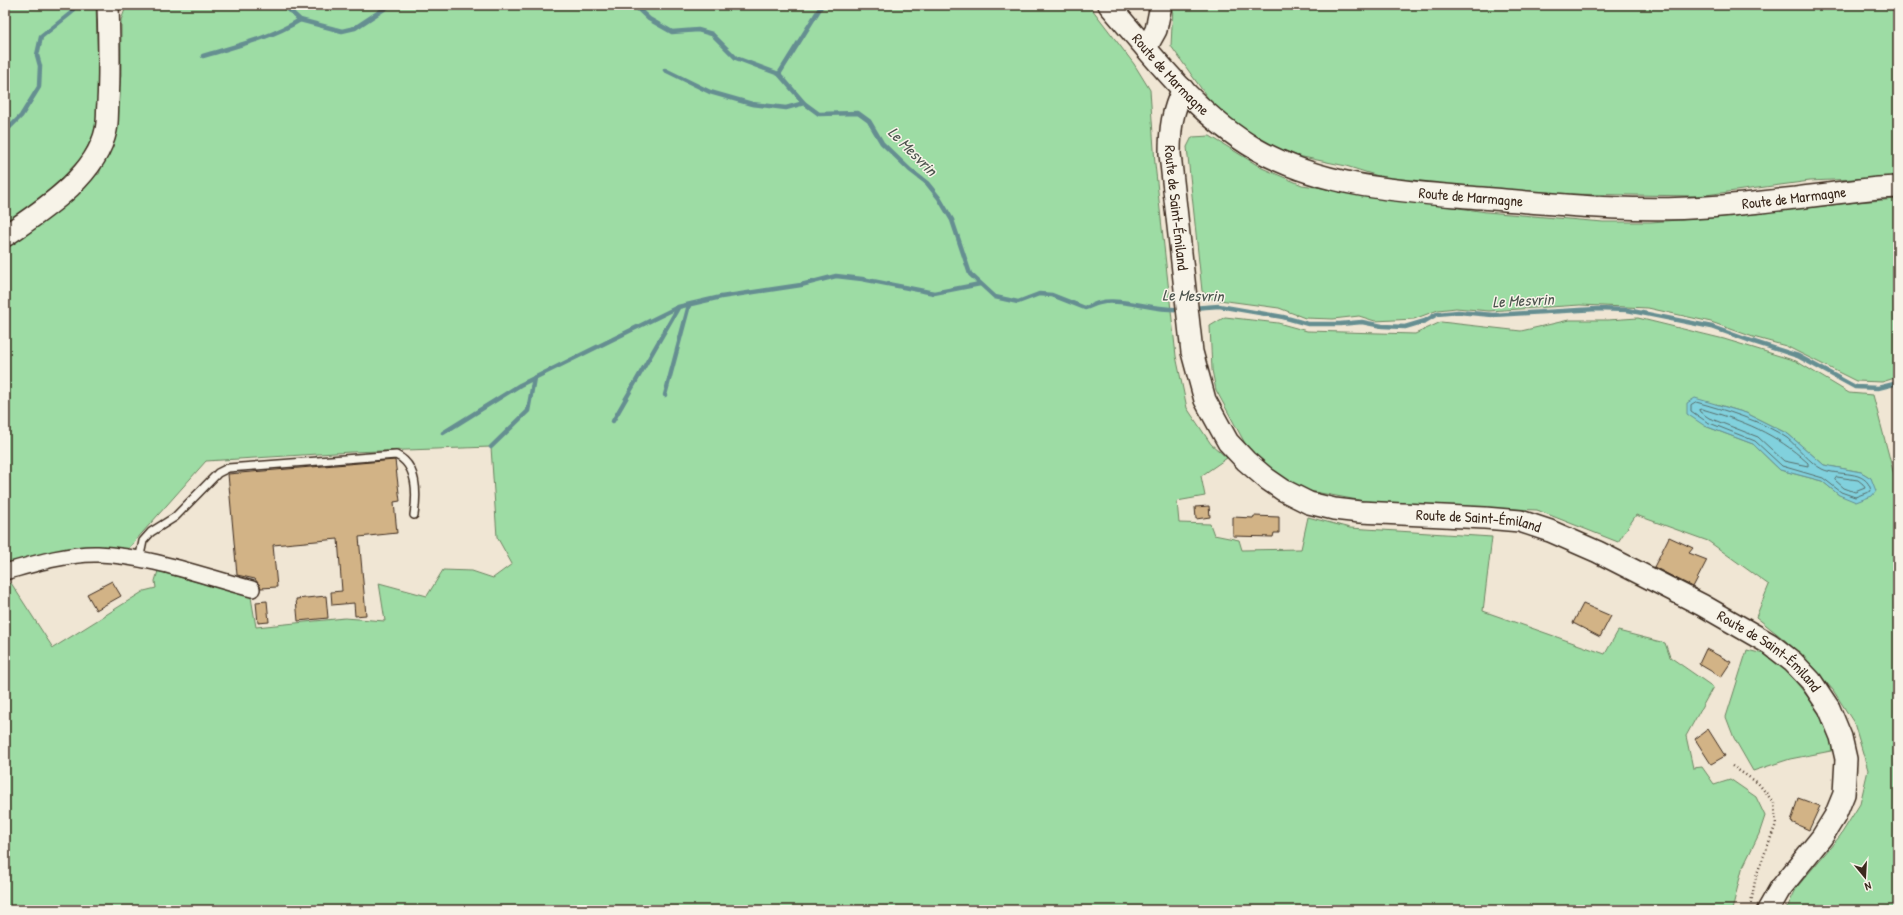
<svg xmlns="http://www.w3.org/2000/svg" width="1903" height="915" viewBox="0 0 1903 915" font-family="'Patrick Hand',sans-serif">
	<rect width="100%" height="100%" fill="#f0e6d4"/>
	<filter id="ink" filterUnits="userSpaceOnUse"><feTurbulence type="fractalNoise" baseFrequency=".025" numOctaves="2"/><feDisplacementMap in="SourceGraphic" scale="8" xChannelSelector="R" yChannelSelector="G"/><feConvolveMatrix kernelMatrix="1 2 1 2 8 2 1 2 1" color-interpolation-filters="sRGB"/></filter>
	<g filter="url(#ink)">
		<g fill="#9ddca4" stroke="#6c8361" fill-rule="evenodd">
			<path d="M5 5H96L99 104 94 133 83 156 63 177 37 202 5 226Z"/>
			<path d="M138 5H1089L1134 64 1150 90 1155 164 1176 356 1187 408 1211 444 1227 458 1201 476 1205 496 1177 501 1179 523 1210 524 1214 535 1239 540 1242 550 1301 549 1308 517 1350 528 1492 537 1483 611 1605 654 1618 631 1665 643 1670 657 1713 687 1686 736 1693 768 1702 767 1714 784 1730 779 1756 797 1765 816 1759 834 1742 869 1732 910H5V585L11 583 53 648 144 591 156 588 155 581 158 571 251 597 256 627 345 618 385 621 379 583 427 596 443 570 472 571 493 578 512 564 497 537 491 447 351 452 206 461 127 550 5 567V250L70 199 91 176 99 174 113 136 121 75V20L126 7Z"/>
			<path d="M1173 5H1898V177L1810 181 1698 196 1563 194 1391 180 1346 166 1298 156 1255 139 1210 101 1171 46Z"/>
			<path d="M1210 136 1262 168 1302 185 1486 212 1603 222H1651L1733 216 1857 202 1898 199V377L1882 382 1856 381 1786 346 1753 337 1711 322 1648 308 1580 305 1489 311 1456 308 1438 310 1414 319 1375 321 1359 316 1333 319 1305 318 1279 308 1212 299 1202 291 1187 147 1192 137Z"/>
			<path d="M1225 317 1278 323 1307 331 1415 334 1441 322 1521 331 1569 320H1608L1638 318 1724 339 1796 361 1849 393 1873 395 1898 490V910H1786L1797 887 1840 836 1860 804 1868 770 1854 723 1833 690 1811 665 1786 641 1756 617 1769 585 1708 541 1636 515 1618 542 1537 510 1374 503 1304 490 1267 467 1247 447 1216 390 1212 370 1210 326ZM1716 404 1746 413 1788 434 1824 465 1861 472 1871 478 1839 495 1822 481 1780 470 1753 444 1705 426Z"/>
			<path d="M1747 650 1768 655 1788 672 1812 702 1828 727 1836 750 1790 759 1753 771 1734 738 1726 717Z"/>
		</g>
		<path fill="#81d1dd" stroke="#658e91" d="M1695 398 1746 413 1788 434 1824 465 1861 472 1871 478 1876 491 1872 496 1856 502 1839 495 1822 481 1780 470 1753 444 1705 426 1687 414V403Z"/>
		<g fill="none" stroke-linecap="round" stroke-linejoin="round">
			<g stroke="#576d6a" stroke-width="1">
				<path d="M1696 402C1725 410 1762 421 1787 438 1798 447 1810 463 1822 469 1838 477 1867 468 1871 491L1855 497 1841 492 1823 478 1782 466 1755 441 1707 422 1691 411V405Z"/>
				<path d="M1702 409C1744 421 1775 433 1808 463V466L1784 461 1758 437 1709 418 1700 412 1699 410Z"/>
				<path d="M1837 477 1858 480 1863 484 1865 488 1855 492 1844 488 1835 480Z"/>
			</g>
			<g stroke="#658e91" stroke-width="4.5">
				<path d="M284 5 300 20 342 31 355 28 390 5"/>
				<path d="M634 5 649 19 672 32 698 30 712 34 736 58 779 74 804 103 819 114 858 113 869 121 882 143 910 170 927 183 939 198 952 220 970 274 995 297 1018 302 1039 294 1052 295 1085 308C1090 307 1094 304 1099 303 1123 297 1157 312 1182 309"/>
				<path d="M203 56C236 46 271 38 300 20"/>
				<path d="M665 70 710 92 752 104 786 108 804 103"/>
				<path d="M779 74 822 5"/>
				<path d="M5 132 21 116 39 87 40 66 37 55 41 37 71 13 75 5"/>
				<path d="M1192 308 1219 306 1283 317 1308 324H1340L1362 322 1382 326 1405 327 1425 321 1437 314 1458 312 1493 315 1597 309 1627 310 1712 327 1748 340 1798 356 1855 387 1878 388 1898 383"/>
				<path d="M665 395 689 305"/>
				<path d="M613 421 678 308"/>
				<path d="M443 433 520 385 678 307 721 297 801 285 836 276 862 279 934 293 980 284"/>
				<path d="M491 447 528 411 534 378"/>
			</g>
		</g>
		<g fill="#d2b386" stroke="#3b2a1e">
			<path d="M395 460 400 501 394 502 397 533 359 537 366 615 355 616 354 603 332 605 331 592 342 591 338 539 273 545 277 587 261 588 255 579 237 575 228 474Z"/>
			<path d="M1209 506 1210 517 1196 519 1195 507Z"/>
			<path d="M1254 516 1279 517V533H1274L1273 537 1233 536V517L1253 518Z"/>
			<path d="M1669 537 1693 548 1689 553 1707 560 1693 587 1654 567Z"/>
			<path d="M112 581 121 596 96 610 87 594Z"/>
			<path d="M326 596 328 618 298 621 296 599Z"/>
			<path d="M267 601 269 622 258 623 256 602Z"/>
			<path d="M1583 604 1611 616 1600 637 1573 623Z"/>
			<path d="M1706 649 1731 662 1721 677 1699 664Z"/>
			<path d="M1708 729 1725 756 1711 764 1695 739Z"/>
			<path d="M1798 798 1820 806 1809 830 1791 822Z"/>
		</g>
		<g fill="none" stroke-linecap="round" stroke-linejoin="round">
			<g stroke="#3b2a1e" stroke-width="10">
				<path id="lane" d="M139 560 143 541 151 532 175 517 218 473 228 468 396 455C418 465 417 495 414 515"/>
			</g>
			<g stroke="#3b2a1e" stroke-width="18">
				<path id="street" d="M5 572C33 564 69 553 98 554 150 556 202 576 252 589"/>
			</g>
			<g stroke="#3b2a1e" stroke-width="24">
				<g id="secondary">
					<path id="s1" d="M1109 5C1153 56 1197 115 1256 149 1320 186 1396 191 1468 197 1547 203 1628 213 1707 207 1765 203 1822 194 1879 188L1898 187"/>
					<path d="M1146 48 1156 30 1161 5"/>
					<path id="s2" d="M1183 89C1172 112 1170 128 1170 154L1192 352 1205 400 1228 442 1246 461 1267 479 1283 490 1309 503 1334 509 1360 512 1485 518 1520 521 1550 531 1598 552 1702 605 1770 644 1793 662 1811 681 1829 708 1841 737 1846 759 1844 794 1835 816 1822 837 1780 889 1768 910"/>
					<path d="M5 236C41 211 96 177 106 130 108 121 107 112 108 103 110 70 109 38 108 5"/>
				</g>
			</g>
			<g stroke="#3b2a1e" stroke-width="2.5" stroke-dasharray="1 3" stroke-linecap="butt">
				<path d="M1898 415 1896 417 1898 430"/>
				<path d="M1732 766 1758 783 1774 803 1776 824 1756 876 1751 903"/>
			</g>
			<use href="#lane" stroke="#f7f3e8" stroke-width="7"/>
			<use href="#street" stroke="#f7f3e8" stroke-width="15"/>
			<use href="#secondary" stroke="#f7f3e8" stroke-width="21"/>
		</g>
	</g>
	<g text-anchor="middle" stroke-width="3" stroke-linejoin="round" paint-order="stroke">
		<g font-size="15" fill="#3b2a1e" stroke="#f7f3e8">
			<text dy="5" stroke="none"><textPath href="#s1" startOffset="93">Route de Marmagne</textPath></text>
			<text dy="5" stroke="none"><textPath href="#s1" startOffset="429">Route de Marmagne</textPath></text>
			<text dy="5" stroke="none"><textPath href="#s1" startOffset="753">Route de Marmagne</textPath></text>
			<text dy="5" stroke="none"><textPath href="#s2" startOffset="121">Route de Saint-Émiland</textPath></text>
			<text dy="5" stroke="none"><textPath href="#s2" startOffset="637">Route de Saint-Émiland</textPath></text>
			<text dy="5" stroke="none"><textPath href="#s2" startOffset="961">Route de Saint-Émiland</textPath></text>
		</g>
		<g font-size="16" font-style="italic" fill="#4c544e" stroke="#f7f3e8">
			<text transform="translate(913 151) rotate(45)" y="6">Le Mesvrin</text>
			<text transform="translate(1193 295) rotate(1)" y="6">Le Mesvrin</text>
			<text transform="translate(1523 300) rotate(-3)" y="6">Le Mesvrin</text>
		</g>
	</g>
	<rect width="1903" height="915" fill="none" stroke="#f7f3e8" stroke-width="20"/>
	<rect x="10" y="10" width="1883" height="895" fill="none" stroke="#3b2a1e" stroke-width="1.5" filter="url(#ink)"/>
	<g transform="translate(1865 877) rotate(162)" stroke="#f7f3e8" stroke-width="3" paint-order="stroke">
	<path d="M0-3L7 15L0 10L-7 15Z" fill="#3b2a1e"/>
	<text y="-6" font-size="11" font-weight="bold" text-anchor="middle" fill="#3b2a1e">N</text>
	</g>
</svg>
